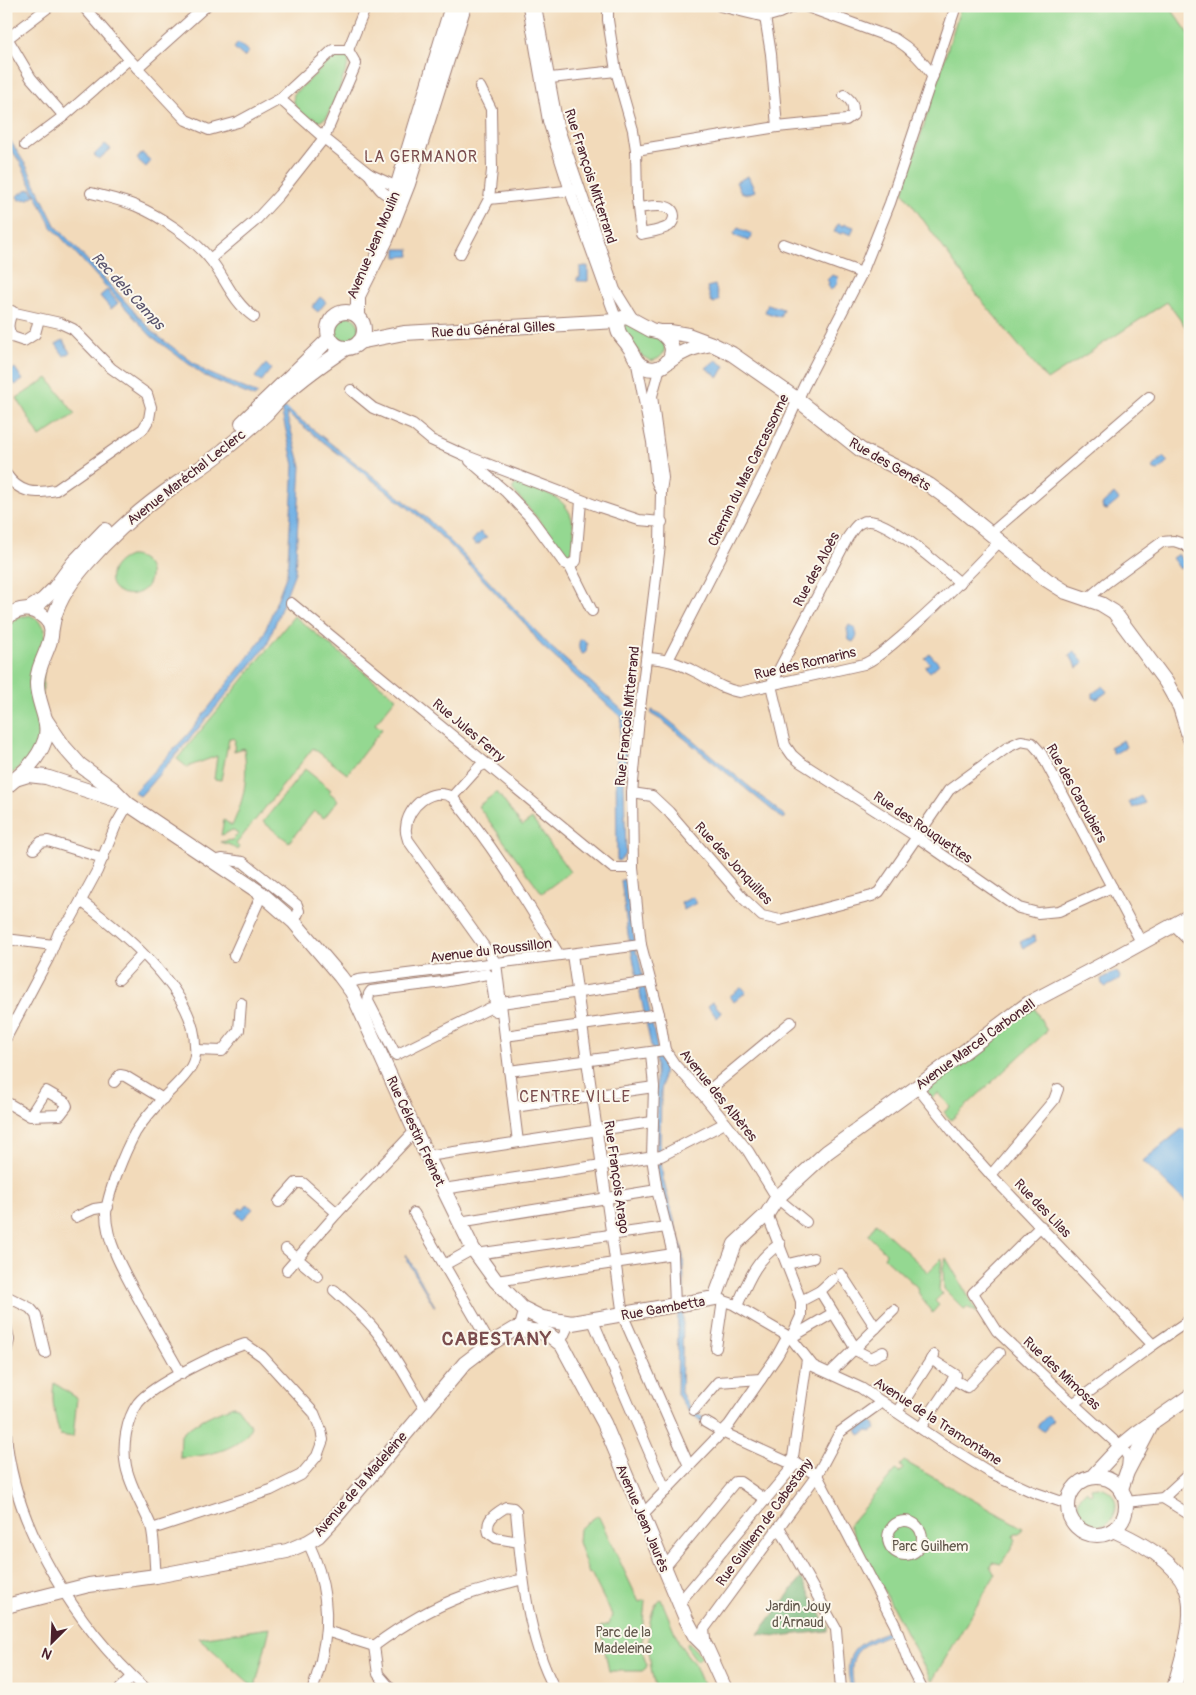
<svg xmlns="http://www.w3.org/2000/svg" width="1196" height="1695" viewBox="0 0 1196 1695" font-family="Pangolin,sans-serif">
	<rect width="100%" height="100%" fill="#fbf7ec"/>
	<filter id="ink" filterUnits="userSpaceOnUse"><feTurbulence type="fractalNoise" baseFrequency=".02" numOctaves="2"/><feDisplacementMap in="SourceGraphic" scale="10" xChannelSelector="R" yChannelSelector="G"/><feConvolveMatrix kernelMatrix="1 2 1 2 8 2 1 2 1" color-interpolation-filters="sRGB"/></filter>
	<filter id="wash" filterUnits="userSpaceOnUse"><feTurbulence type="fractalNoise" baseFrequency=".0096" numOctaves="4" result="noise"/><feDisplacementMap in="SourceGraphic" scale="20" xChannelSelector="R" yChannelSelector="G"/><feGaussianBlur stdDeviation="1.12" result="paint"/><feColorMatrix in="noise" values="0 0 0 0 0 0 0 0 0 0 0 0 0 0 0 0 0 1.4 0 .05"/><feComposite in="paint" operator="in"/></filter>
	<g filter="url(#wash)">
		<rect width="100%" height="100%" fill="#f2daba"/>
		<g fill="#94d891" stroke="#6f7c5e">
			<path d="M961 6H1169L1190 35V333L1167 302 1047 380 978 296 903 192Z"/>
			<path d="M337 54 346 56 349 59V62L337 95 326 118 318 122C306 119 290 107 294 94Z"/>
			<circle cx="346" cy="329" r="13"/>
			<path d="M624 321 665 342C665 353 663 358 651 361L642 356 622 330Z"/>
			<path d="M48 378 75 414 40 437 17 398Z"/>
			<path d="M519 482C549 494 575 498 574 537 574 544 575 549 569 554L564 552 538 519 513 490V487Z"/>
			<path d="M129 556C141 555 152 565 150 577 147 604 102 598 112 571 115 564 121 559 129 556Z"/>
			<path d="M30 615 37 619 45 629 41 729 36 750 28 759 6 779V684L9 667 6 632 9 625 16 618Z"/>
			<path d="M294 616 396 698 375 724 382 729 347 774 313 748 236 844 239 847 237 850 230 845 220 842 232 840 238 834 232 830 225 834 221 835 224 820 232 826C245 797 248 779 244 748L234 751 235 739 229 738 221 780 214 779 217 756 187 767 177 759 237 687Z"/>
			<path d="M305 769 331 790 329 792 338 800 324 818 314 811 289 842 263 822Z"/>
			<path d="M497 792 522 826 532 819 570 872 542 893 478 806Z"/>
			<path d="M1034 1007 1047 1031 951 1120 944 1112 950 1107 939 1093 932 1098 925 1088Z"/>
			<path d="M876 1223 928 1272 942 1258 939 1290 942 1294 935 1301 939 1305 932 1313 918 1292 917 1287 884 1257 886 1253 868 1235Z"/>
			<path d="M946 1258 978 1313 967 1307 964 1309 944 1289 943 1268Z"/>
			<path d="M54 1383 77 1398 73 1437 60 1435C55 1418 51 1401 54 1383Z"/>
			<path d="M233 1406 237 1407 251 1426C242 1451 204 1456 180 1458L181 1435C195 1421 215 1413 233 1406Z"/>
			<path d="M904 1461 1023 1528 1019 1534H1015L1014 1537 1016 1540 1001 1564 992 1562 990 1566 995 1575 932 1681 849 1525 896 1470 899 1473 903 1469 900 1465Z"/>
			<path d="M1098 1487C1106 1488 1113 1492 1115 1500 1117 1506 1116 1513 1112 1519 1094 1540 1062 1509 1087 1490L1089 1494 1092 1493 1091 1488Z"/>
			<path d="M598 1515 639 1602 645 1600C644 1620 638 1646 647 1665L646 1668 642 1671H609L600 1627 609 1624 612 1615 591 1573 589 1574 578 1542 579 1529Z"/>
			<path d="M661 1599 680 1645 695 1665 705 1689H656C649 1669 642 1612 661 1599Z"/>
			<path d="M270 1628 255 1688 199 1638Z"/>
			<path d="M688 1643 702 1656 697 1661 686 1646Z"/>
		</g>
		<path fill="#77b87b" stroke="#606c53" d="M801 1578 828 1627V1631L777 1636 758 1634Z"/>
		<g fill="#71b1e5" stroke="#5e6888">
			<path d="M238 43 249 52 244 57 234 48Z"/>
			<path d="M6 134 27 167 55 225 155 334 206 372 258 394 254 397 205 376 151 336 51 226 20 162 6 142Z"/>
			<path d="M105 144 111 149 99 159 94 155Z"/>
			<path d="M142 153 151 161 146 167 137 159Z"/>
			<path d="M748 176 755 191 747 194 741 192 736 182Z"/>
			<path d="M31 189 35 195 28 199 19 200 17 196 26 190Z"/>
			<path d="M838 224 844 226 845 224 854 227 851 235 844 232 842 234 834 232Z"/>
			<path d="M738 228 752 234 749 241 735 236 734 233Z"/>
			<path d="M396 249H409L410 256 396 257Z"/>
			<path d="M588 266V281H577V278H580V267Z"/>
			<path d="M832 275 838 277 837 284 831 290 828 286 829 282 827 280Z"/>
			<path d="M715 285 719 300 714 303 711 301 707 287Z"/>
			<path d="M107 290 118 303 111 309 100 296Z"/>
			<path d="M320 297 326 302 318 312 312 307Z"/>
			<path d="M768 304 783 309 780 317 765 312Z"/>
			<path d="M63 340 70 353 64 356 56 344Z"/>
			<path d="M716 360 725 366 719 377 706 368Z"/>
			<path d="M266 364 271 369 261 382 255 377Z"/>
			<path d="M15 368 23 380 15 385 7 373Z"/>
			<path d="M284 407 429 520 457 548 552 648 630 717 624 785 626 853 619 861 617 860 616 768 622 718 541 645 527 626 450 545 420 517 286 413 301 466 295 572 267 645 193 735 142 794 140 796 134 792 189 733 262 639 287 574 294 465 281 409Z"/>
			<path d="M1163 457 1168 462 1158 471 1154 470 1153 466Z"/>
			<path d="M1114 494 1119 500 1107 510 1103 509 1102 505Z"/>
			<path d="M480 532 487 538 484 539 479 544 475 545 472 541Z"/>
			<path d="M1178 554 1186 565 1180 569 1172 558Z"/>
			<path d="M849 625 855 628 857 636 853 642 849 640 847 629Z"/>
			<path d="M583 639 587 644 586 652 583 654C578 652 578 644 580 640Z"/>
			<path d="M1074 651 1084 663 1077 668 1076 665 1069 655Z"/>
			<path d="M930 654 939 664 930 672 925 667 930 663 925 658Z"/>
			<path d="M1103 686 1107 692 1097 699 1093 698V693Z"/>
			<path d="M652 710 661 714 786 817 783 819 663 721 651 714Z"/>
			<path d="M1123 740 1126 747 1114 754 1110 747Z"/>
			<path d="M1141 796 1145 803 1132 808 1129 802Z"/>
			<path d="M621 880H626L636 953 638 954 660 1062 664 1066 661 1092 660 1152 663 1179 683 1253 684 1286 681 1392 688 1405 705 1419 703 1423 687 1410 677 1394 678 1311 677 1259 657 1181 656 1063 651 1046 628 934Z"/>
			<path d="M693 897 696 903 684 910 681 903Z"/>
			<path d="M1033 936H1035L1036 941 1024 948 1020 942Z"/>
			<path d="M1115 972 1118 973 1120 977 1119 980 1106 987 1102 984 1101 979Z"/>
			<path d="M742 987 746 992 734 1002 730 996Z"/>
			<path d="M713 1002 722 1013 717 1018 708 1006Z"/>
			<path d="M1183 1128 1190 1134V1206L1143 1161Z"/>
			<path d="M248 1204 253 1209 243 1219 236 1213 240 1208 243 1210Z"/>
			<path d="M406 1254 435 1306H434L408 1262 405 1255Z"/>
			<path d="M1048 1415 1053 1420 1043 1431 1037 1426Z"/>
			<path d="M870 1421 874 1423 876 1429 871 1432 868 1431 860 1435 857 1430Z"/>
			<path d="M888 1631 890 1634C858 1647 847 1651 854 1689H851C842 1650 857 1644 888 1631Z"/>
		</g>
	</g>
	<g filter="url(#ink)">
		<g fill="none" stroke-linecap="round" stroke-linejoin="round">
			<g stroke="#9e7c72" stroke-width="12">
				<g id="street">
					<path d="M83 6 129 59 186 120 209 130 238 122 280 99 333 50H348L356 64 324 138 280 99"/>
					<path d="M528 6 548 121 570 191 617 321"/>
					<path d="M536 6 558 126 615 290 633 319"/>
					<path d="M720 6 765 17 779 13 794 6"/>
					<path d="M805 6 895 39C911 49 923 61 933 76"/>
					<path d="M765 17 771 54 777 127"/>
					<path d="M6 36 31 78 64 116"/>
					<path d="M8 38 50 6"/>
					<path d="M348 50 366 6"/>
					<path d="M137 68 206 6"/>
					<path d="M616 71 633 130 636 150 637 199 641 234C650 232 661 231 669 226 672 224 674 219 674 216 673 201 648 207 639 208"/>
					<path d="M541 79 616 71 608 20V6"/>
					<path d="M25 145 64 116 129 59"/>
					<path d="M636 150 777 127 846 120 853 115C854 104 852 101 844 95"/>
					<path d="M369 174 397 187 399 196C384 200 376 184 369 174Z"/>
					<path d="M91 193C106 197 122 200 136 206 160 216 193 238 210 259 226 279 232 301 254 317"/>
					<path d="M489 199 575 190"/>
					<path d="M783 244 862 273"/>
					<path d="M460 254 489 199 492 170 491 109 480 87"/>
					<path d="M210 259 254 222 279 195 324 138 369 174"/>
					<path d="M6 311 60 323 73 329 111 368 147 394 151 407 149 419 143 429 56 490C34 494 20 494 6 474"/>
					<path d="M12 311C9 323 6 326 12 337L24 341 35 334 39 319"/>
					<path d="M636 359 652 442 656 480 660 490"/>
					<path d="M660 367 652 396 663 478 661 491 660 545 640 708 632 793 633 868 641 945 659 1014 665 1050 675 1065 703 1095 748 1151 777 1198 806 1222"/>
					<path d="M351 390 373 408 413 425 431 440 464 455 600 507 639 520 662 522"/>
					<path d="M470 461 506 492 531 518 564 563 569 565 576 561 581 501"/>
					<path d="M990 534 1149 397"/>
					<path d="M569 565 592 611"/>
					<path d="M960 583C944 569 888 519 868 521 857 521 853 530 848 537L771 685 785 745 792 755 800 762 917 837 1019 908 1038 913 1059 911 1112 887"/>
					<path d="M1086 600 1106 583 1162 542 1174 541 1183 544 1190 549"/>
					<path d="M291 603 613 868H633"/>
					<path d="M647 658C667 659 678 663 696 672 712 680 721 689 739 692L864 664C878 658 889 647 901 637 936 607 968 575 999 542"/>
					<path d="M668 660 765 471 804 386 862 273 890 203 956 6"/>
					<path d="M632 793 652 796 669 812 744 899 762 916 780 920 872 896 879 892 949 790 1008 747 1021 741 1032 743 1041 753 1141 942"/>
					<path d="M452 797 479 767 485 764 490 765"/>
					<path d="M34 849 41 842 48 841 103 858"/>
					<path d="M214 861 222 859 243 862 297 905 299 911 294 922"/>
					<path d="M81 901C121 931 195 991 195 1045 196 1053 195 1060 191 1067 182 1082 167 1092 156 1106 149 1114 141 1123 135 1133 125 1151 107 1194 106 1214 106 1244 128 1279 142 1305 155 1328 168 1351 181 1374"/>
					<path d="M1172 924 1190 942"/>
					<path d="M6 939 53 945"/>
					<path d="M572 954 623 1316 689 1466"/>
					<path d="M234 956 262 894"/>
					<path d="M487 974 491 977 496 1011 490 1008 396 1055 368 1001 369 994 371 991 443 982Z"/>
					<path d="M119 979 142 954"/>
					<path d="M346 984 358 980 641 945"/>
					<path d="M501 1003 651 982"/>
					<path d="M505 1036 659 1014"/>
					<path d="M6 1038 48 959 59 932 71 919 97 871 116 825 128 804"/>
					<path d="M196 1050 222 1051 239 1030 241 1003"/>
					<path d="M651 1053 654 1087 652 1158 657 1190 673 1254 675 1306"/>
					<path d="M509 1071 665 1050"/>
					<path d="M114 1082 120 1075 125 1076 163 1099"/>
					<path d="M917 1087 958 1138 991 1175 1153 1345"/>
					<path d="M703 1095 791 1022"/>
					<path d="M6 1102 30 1116 60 1115 67 1106 65 1102 46 1091 30 1116"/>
					<path d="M514 1107 654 1087"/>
					<path d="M518 1142 496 963 408 840C407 836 405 832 406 828 407 807 431 786 452 797 493 845 526 901 559 955"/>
					<path d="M428 1156 652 1122"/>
					<path d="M991 1175 1054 1100 1058 1089"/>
					<path d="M443 1189 661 1156 725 1123"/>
					<path d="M279 1202 296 1183H303L337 1213"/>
					<path d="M414 1213 490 1344"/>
					<path d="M767 1214 801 1301V1316L791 1338"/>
					<path d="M76 1217 94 1209 108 1207"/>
					<path d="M459 1222 657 1190"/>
					<path d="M1041 1226 973 1293 997 1331 1067 1398 1124 1450 1128 1457 1127 1469"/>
					<path d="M286 1249 318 1276"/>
					<path d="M476 1254 666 1227"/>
					<path d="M788 1264 813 1258"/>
					<path d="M444 1265 473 1249"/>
					<path d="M287 1270 337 1213 415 1131"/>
					<path d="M841 1274 876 1328"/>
					<path d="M496 1281 673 1254"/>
					<path d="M334 1290C348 1303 363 1315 375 1330 395 1354 409 1383 425 1409"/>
					<path d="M820 1291 857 1351 871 1358 883 1352"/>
					<path d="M6 1296 30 1308 36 1315 45 1353"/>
					<path d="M715 1298 733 1304 791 1338 813 1366 861 1388 941 1442 991 1473 1033 1492 1068 1504"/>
					<path d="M801 1301 820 1291 833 1279"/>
					<path d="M737 1306C748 1281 756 1259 780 1244"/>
					<path d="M524 1312 542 1321 568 1326 561 1341 546 1332 520 1326Z"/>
					<path d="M593 1321 666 1491"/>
					<path d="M6 1325 9 1340 6 1353"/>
					<path d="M792 1337 833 1313"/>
					<path d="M716 1348 723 1300"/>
					<path d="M830 1373 894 1310"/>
					<path d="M953 1379 967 1387 999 1353"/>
					<path d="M1074 1403 1153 1345 1188 1321"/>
					<path d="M694 1410 718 1382 761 1379"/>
					<path d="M897 1412 934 1355"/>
					<path d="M705 1422 722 1432 792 1464 796 1463 817 1475"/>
					<path d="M921 1427 956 1375 931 1359"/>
					<path d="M6 1432C12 1526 77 1627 146 1689"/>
					<path d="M792 1464 807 1359"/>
					<path d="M817 1475 895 1625 909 1663 922 1689"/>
					<path d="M1163 1498 1190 1515"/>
					<path d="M1126 1502 1163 1498 1190 1473"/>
					<path d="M642 1515 729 1425 777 1356 788 1336"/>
					<circle cx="905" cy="1538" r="17"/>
					<path d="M779 1527 836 1629 841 1689"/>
					<path d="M152 1529 271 1490 301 1475 317 1456 323 1440 321 1430 314 1413 262 1356 245 1344C221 1352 153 1384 138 1403 126 1420 122 1446 126 1466 130 1487 143 1506 151 1526 155 1539 154 1562 156 1576"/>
					<path d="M308 1542C325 1578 331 1616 322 1655 320 1667 316 1678 313 1689"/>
					<path d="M519 1542 496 1538 489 1533C485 1519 495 1514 506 1507L513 1508 516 1511C521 1567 527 1639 555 1689"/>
					<path d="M664 1568 735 1482H740L766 1500"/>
					<path d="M679 1603 796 1463"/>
					<path d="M326 1631 374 1646"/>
					<path d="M374 1646C402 1625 433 1607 466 1595 484 1589 504 1584 523 1579"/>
					<path d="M374 1646 378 1674 391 1689"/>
					<path d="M706 1647 704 1629 817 1475 840 1432 882 1402"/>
					<path d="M120 1689 132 1677"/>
				</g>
			</g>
			<g stroke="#9e7c72" stroke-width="16">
				<g id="secondary">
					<path d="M395 194 452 6"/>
					<circle cx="346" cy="330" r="18"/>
					<path d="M358 316V296L386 240 408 184 464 6"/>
					<path d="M660 332C689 352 658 380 640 364 635 360 634 353 630 348 623 336 617 337 617 321L622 318 627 317 651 330 660 332H670L688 335 712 344 732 354 798 400 861 450 904 471 929 485 947 498 1047 580 1066 592 1101 604 1114 612 1166 682 1180 707 1190 739"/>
					<path d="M359 342 404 333 617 321"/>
					<path d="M668 362C682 351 694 347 711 344"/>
					<path d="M242 423 330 338"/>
					<path d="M29 609 43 600 54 589 74 562 105 530"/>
					<path d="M6 618C14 611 24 607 34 611 72 627 36 656 37 684 37 703 51 722 45 740 38 761 23 773 6 787"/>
					<path d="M52 628C55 604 71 581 87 563 114 532 144 506 178 483 194 472 210 463 224 450 239 438 253 426 267 413 273 406 279 399 285 394 304 377 325 362 346 348"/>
					<path d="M45 719 64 747 80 765 113 789 128 804 262 894 294 922 340 976 352 992 415 1131 473 1249 496 1281 522 1308 542 1318 572 1323 715 1298 735 1244 767 1214 777 1198 827 1152 917 1087 1029 1003 1105 963 1190 916"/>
					<path d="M15 779 28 775 46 777 126 803"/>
					<circle cx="1097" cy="1506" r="29"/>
					<path d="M1092 1477 1120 1447 1137 1433 1190 1396"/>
					<path d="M1121 1489 1127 1472 1152 1424"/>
					<path d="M1113 1530C1140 1542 1183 1565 1189 1597 1194 1627 1181 1660 1174 1689"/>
					<path d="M6 1606 89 1585 156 1576 287 1551 308 1542 318 1536 333 1520 465 1363 490 1344 515 1329 540 1332 549 1335 562 1345 604 1423 686 1619 695 1636 706 1647 725 1689"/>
				</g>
			</g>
			<use href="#street" stroke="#fff" stroke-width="10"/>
			<use href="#secondary" stroke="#fff" stroke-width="14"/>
		</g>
	</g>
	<g text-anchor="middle" stroke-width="4" stroke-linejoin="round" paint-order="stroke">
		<g font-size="14" fill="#4a1f2b" stroke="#fbf7ec">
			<text transform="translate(591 176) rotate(72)" y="5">Rue François Mitterrand</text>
			<text transform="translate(373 245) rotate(-67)" y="5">Avenue Jean Moulin</text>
			<text transform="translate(493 329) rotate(-3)" y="5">Rue du Général Gilles</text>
			<text transform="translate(890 464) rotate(30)" y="5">Rue des Genêts</text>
			<text transform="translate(748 470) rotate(-64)" y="5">Chemin du Mas Carcassonne</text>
			<text transform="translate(186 477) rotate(-38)" y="5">Avenue Maréchal Leclerc</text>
			<text transform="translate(816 569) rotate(-62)" y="5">Rue des Aloès</text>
			<text transform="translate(805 663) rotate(-13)" y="5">Rue des Romarins</text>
			<text transform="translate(627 716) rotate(-84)" y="5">Rue François Mitterrand</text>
			<text transform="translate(469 730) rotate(40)" y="5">Rue Jules Ferry</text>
			<text transform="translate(1077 793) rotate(61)" y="5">Rue des Caroubiers</text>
			<text transform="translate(923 827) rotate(34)" y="5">Rue des Rouquettes</text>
			<text transform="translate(734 863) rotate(47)" y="5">Rue des Jonquilles</text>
			<text transform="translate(491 950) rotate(-7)" y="5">Avenue du Roussillon</text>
			<text transform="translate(975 1044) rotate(-36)" y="5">Avenue Marcel Carbonell</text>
			<text transform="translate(719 1095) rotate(51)" y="5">Avenue des Albères</text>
			<text transform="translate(416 1131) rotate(65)" y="5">Rue Célestin Freinet</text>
			<text transform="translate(617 1177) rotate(82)" y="5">Rue François Arago</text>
			<text transform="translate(1043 1208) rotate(46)" y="5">Rue des Lilas</text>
			<text transform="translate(663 1308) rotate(-10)" y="5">Rue Gambetta</text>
			<text transform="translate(1062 1373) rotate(43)" y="5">Rue des Mimosas</text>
			<text transform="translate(938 1421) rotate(33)" y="5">Avenue de la Tramontane</text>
			<text transform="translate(360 1484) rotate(-49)" y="5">Avenue de la Madeleine</text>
			<text transform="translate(643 1518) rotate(67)" y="5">Avenue Jean Jaurès</text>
			<text transform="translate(764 1522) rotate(-54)" y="5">Rue Guilhem de Cabestany</text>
		</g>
		<g font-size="14" fill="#60564a" stroke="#fbf7ec">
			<text x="930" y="1551">Parc Guilhem</text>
			<text x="798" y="1611">Jardin Jouy<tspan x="798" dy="16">d'Arnaud</tspan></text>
			<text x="623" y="1637">Parc de la<tspan x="623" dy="16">Madeleine</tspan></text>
		</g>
		<g font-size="15" font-style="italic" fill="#58526c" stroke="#fbf7ec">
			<text transform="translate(128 291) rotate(47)" y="5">Rec dels Camps</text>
		</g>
		<g font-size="16" letter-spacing="1" fill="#7a4c4d" stroke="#fbf7ec">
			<text x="421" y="162">LA GERMANOR</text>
			<text x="575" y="1102">CENTRE VILLE</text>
		</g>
		<g font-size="19" font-weight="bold" letter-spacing="1" fill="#7a4c4d" stroke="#fbf7ec">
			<text x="497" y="1345">CABESTANY</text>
		</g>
	</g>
	<rect width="1196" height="1695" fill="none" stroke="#fbf7ec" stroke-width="25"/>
	<g transform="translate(52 1642) rotate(204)" stroke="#fbf7ec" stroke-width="4" paint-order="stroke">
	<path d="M0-4L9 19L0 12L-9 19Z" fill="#4a1f2b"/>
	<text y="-8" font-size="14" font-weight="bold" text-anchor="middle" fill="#4a1f2b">N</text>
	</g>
</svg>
